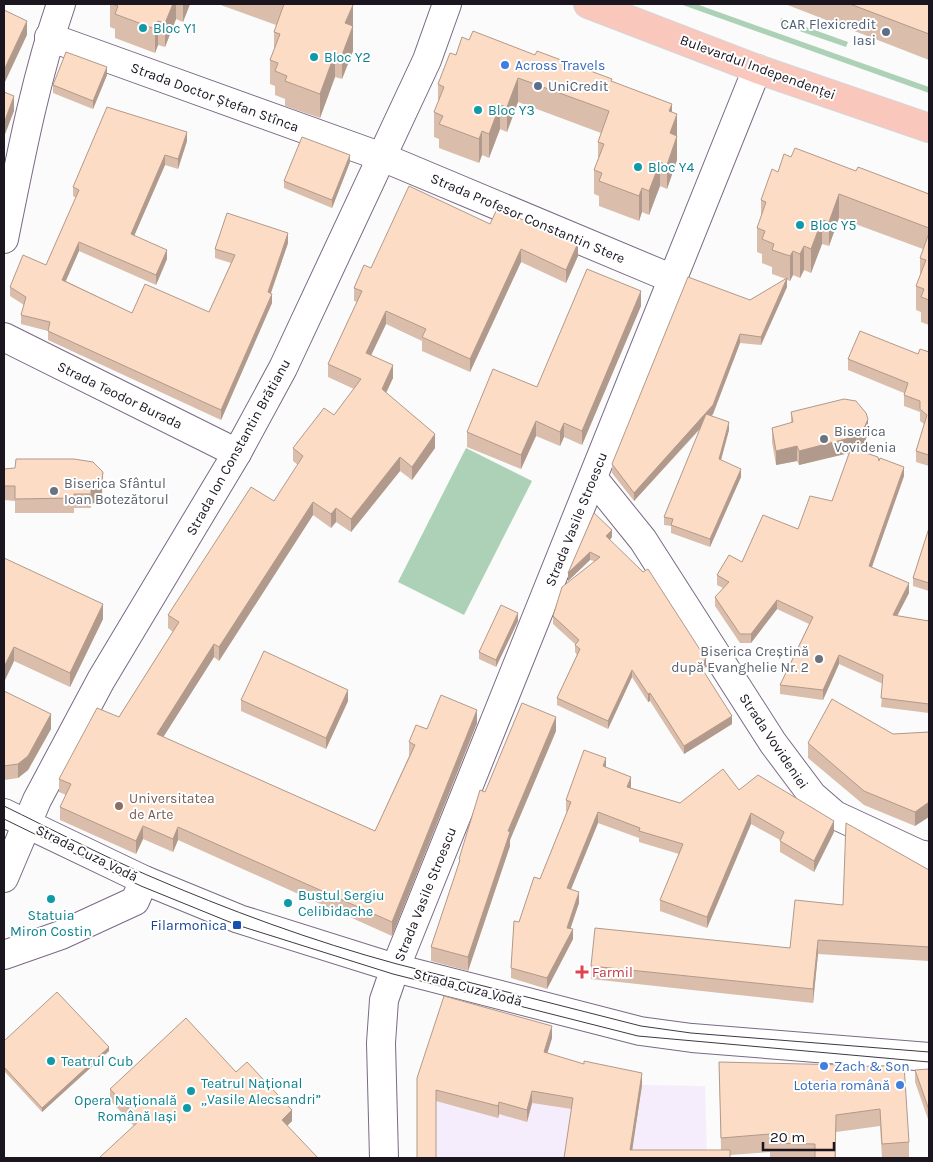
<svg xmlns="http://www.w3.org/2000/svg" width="933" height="1162" viewBox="0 0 933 1162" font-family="Karla,sans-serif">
	<rect width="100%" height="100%" fill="#fbfbfb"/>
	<path fill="#f5ecfc" d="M444 1008 552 1038 545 1063 642 1085 705 1086 707 1158H417V1090Z"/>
	<g fill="#add1b6">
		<path d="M680 4H696L929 87V93Z"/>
		<path d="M781 18 848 42 846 47 779 24Z"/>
		<path d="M466 448 532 481 464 615 398 582Z"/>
	</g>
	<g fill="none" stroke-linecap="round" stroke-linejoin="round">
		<g stroke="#7a6986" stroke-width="30">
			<g id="minor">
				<path d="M49 37 382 157 673 279"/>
				<path d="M4 239C20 160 35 80 61 4"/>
				<path d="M4 337 237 453"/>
				<path d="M593 478 643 540 773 743 812 795 835 815 919 854 929 856"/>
				<path d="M4 813 144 880 239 919 395 968 640 1031 692 1038 929 1057"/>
				<path d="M4 878 37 800 101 680 237 453 283 368 427 60 447 4"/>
				<path d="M4 955 61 935 135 901 144 880"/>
				<path d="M384 1158 381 1043 384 1000 393 974 757 69"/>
			</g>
		</g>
		<g stroke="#d6d5d7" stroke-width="30">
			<path id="major" d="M588 4 757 69 929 128"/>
		</g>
		<use href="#minor" stroke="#fff" stroke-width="28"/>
		<use href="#major" stroke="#f9c7bc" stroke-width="28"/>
		<g stroke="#3d3842" stroke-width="1">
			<path d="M4 806C51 829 99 854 147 875 228 910 312 941 397 964L641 1026 691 1033 929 1052"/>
			<path d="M4 819 141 886 237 925 393 974 638 1036 929 1062"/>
		</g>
	</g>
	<g fill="#dabdaa">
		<path d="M110 4H190L183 22 176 19 165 47 158 45 155 53 115 38V29L110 27Z"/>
		<path d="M218 4H351L353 26V51L342 79 335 77 320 118 285 106V99L275 95V86L270 84V60L274 50V32L276 25Z"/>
		<path d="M785 4H929V60Z"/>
		<path d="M469 40 535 55 612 81 672 112 677 136V160L667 189 660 186 649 215 642 212 639 221 599 206V196L594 194V170L598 160V142L601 133 518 102 507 132 500 129 489 158 482 155 479 163 439 148V139L434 137V112L438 102V84L456 55Z"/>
		<path d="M107 75 93 109 53 93V85Z"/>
		<path d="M187 141 178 169 165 165 134 236 167 259 156 285 79 251 66 281 132 313 209 312 231 263 215 258V249L288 243 271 293 272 303 221 420 48 340V331L21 324V315L24 305 10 296V287L46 265 76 198 73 196V187Z"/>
		<path d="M791 157 856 171 929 194V325L921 322V312L916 310V286L920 275V258L923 249 839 218 829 246 822 244 811 273 804 270 800 278 793 275 790 281 787 280V287L761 345 740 343 713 414 711 416 729 430 721 460 741 477 710 547 671 533V526L664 525V517L701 428 634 501 612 473V464L750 300 786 279 772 274V267L762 263V254L757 252V228L761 218V200L778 172Z"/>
		<path d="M350 162 332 208 284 188V181Z"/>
		<path d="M490 224 578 256 566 283 521 262 470 372 422 351V341L386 324 371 355 393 378 386 392 435 448 412 480 400 471 351 532 336 522 331 528 313 515 219 661 214 657 163 737 375 831 409 756V742L427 729 477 723 392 936 178 840 173 852 143 839 136 854 60 820V807L66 795 59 792V779L119 717 173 632 168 628V615L274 501 298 465 293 461V448L334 415 354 389 328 377V364L357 302 354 301V288L371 268Z"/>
		<path d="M641 306 582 445 564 437 560 446 536 436 521 469 467 447V432L537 387Z"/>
		<path d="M929 352V466L916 462V451L924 424 920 421V412L904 406V393L848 370V359L918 354Z"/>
		<path d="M791 412 868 434 861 450H858L879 461 904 476 872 567 909 593 897 616 929 621V713L881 707 883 684 839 664 823 700 780 694V685L809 624 777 609 751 643H740L715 606V597L723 588 717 585V575L742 562 798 529 832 501 850 453 799 465 797 461 776 465 772 442V428L791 423Z"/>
		<path d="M4 469 102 495 97 502 91 504V508H74V513H15V501L4 500Z"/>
		<path d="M929 528V591L913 586V578Z"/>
		<path d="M612 530V537L610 540 706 667 702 669 732 724 684 754 650 701 648 702 632 677 608 729 557 705V698L577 655 575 652V644L553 624V616L594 561 590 560 568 581V573Z"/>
		<path d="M4 558 103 619 70 687 14 661 4 682Z"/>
		<path d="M518 621 496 667 479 659V652Z"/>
		<path d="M4 691 51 729 28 770 18 778 4 780Z"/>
		<path d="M241 700 348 701 326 749 241 711Z"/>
		<path d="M556 731 510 840V846L468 971 431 961V947L459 866V859L485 792Z"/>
		<path d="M929 732 915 826 864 805 808 758V743L893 734Z"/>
		<path d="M606 767 631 788 680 803 739 790 834 832 814 872 780 852V840L751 824 707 928 660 911V900L679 854 639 842V838L598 823 571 889 579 903 570 928 573 939 547 989 511 978V968L519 922 540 879 567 812 566 811V800Z"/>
		<path d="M929 870V961L818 954 813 1003 591 979V966L790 948 843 905Z"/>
		<path d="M552 1038 547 1053 642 1085 632 1150H721L719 1062 847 1067 909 1142V1158H882L880 1126 836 1132V1158H770V1152L730 1155 564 1158 572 1109 532 1103 527 1122 499 1114 498 1118 436 1101 417 1078Z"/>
		<path d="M4 1041 109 1051 42 1112 4 1071Z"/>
		<path d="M929 1069V1122L915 1082V1070Z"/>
		<path d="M236 1072 292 1121 287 1126H134L110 1100V1089Z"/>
	</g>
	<g fill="#b19a8b">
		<path d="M173 4H176V19L165 47V23Z"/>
		<path d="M183 4H190L183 22Z"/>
		<path d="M353 5V51L342 79V55L345 24Z"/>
		<path d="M27 21V35L4 84V70Z"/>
		<path d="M158 21V45L155 53V29Z"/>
		<path d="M335 53V77L320 118V94Z"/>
		<path d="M107 67V75L93 109V101Z"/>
		<path d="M518 78V102L507 132V107Z"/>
		<path d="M14 96V111L4 137V123Z"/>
		<path d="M672 104V128L677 114V160L667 189V165L669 111Z"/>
		<path d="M500 105V129L489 158V134Z"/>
		<path d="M482 131V155L479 163V139Z"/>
		<path d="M187 132V141L178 169V159Z"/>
		<path d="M165 155V165L131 243V234Z"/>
		<path d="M350 155V162L332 208V200Z"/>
		<path d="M660 162V186L649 215V191Z"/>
		<path d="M642 188V212L639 221V196Z"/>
		<path d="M839 194V218L829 246V222Z"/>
		<path d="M822 220V244L811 273V249Z"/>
		<path d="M288 233V243L268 301V292Z"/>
		<path d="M79 242V251L62 289V280Z"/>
		<path d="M578 243V256L566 283V270Z"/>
		<path d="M804 246V270L800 278V254Z"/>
		<path d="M521 249V262L470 372V359Z"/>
		<path d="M167 250V259L156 285V275Z"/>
		<path d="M793 251V275L790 281V256Z"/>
		<path d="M787 278V287L761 345V337Z"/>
		<path d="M641 291V306L582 445V431Z"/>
		<path d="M272 294V303L221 420V410Z"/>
		<path d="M386 311V324L366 366V353Z"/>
		<path d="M740 334V343L713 414 634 501V493Z"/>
		<path d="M393 365V378L382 402V389Z"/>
		<path d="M868 419V434L861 450 799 465V451Z"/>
		<path d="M536 421V436L521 469V455Z"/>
		<path d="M729 422V430L719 467V459Z"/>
		<path d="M564 423V437L560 446V432Z"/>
		<path d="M435 434V448L412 480V467Z"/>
		<path d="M797 446V461L776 465V451Z"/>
		<path d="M400 457V471L351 532V519Z"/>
		<path d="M904 467V476L869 575V566Z"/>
		<path d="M741 469V477L710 547V539Z"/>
		<path d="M103 472 102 495 97 502 91 504V508V490Z"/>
		<path d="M313 502V515L219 661V647Z"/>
		<path d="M336 508V522L331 528V514Z"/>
		<path d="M612 530V537L606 544V536Z"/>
		<path d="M590 552V560L568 581V573Z"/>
		<path d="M909 583V593L893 624V615Z"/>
		<path d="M777 600V609L751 643V634Z"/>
		<path d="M103 604V619L70 687V673Z"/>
		<path d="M518 613V621L496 667V660Z"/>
		<path d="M214 644V657L157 747V734Z"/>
		<path d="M14 647V661L4 682V667Z"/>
		<path d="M839 655V664L823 700V690Z"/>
		<path d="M706 659V667L699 671V664Z"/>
		<path d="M632 670V677L608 729V721Z"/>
		<path d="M348 690V701L326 749V738Z"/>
		<path d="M650 693V701L648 702V694Z"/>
		<path d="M477 710V723L392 936V922Z"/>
		<path d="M51 714V729L28 770 18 778V764Z"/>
		<path d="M732 716V724L684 754V746Z"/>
		<path d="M556 717V731L510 840V846L468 971V957L508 831Z"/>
		<path d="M606 758V769L603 766Z"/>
		<path d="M631 777V787L627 798V787Z"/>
		<path d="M929 802V817L915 826V812Z"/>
		<path d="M598 812V823L567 899V888Z"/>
		<path d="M751 813V824L707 928V917Z"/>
		<path d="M834 821V832L814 872V861Z"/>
		<path d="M143 826V839L136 854V841Z"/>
		<path d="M178 827V840L173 852V839Z"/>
		<path d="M579 892V903L567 939V928Z"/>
		<path d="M573 929V939L547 989V978Z"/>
		<path d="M818 940V954L813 1003V989Z"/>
		<path d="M552 1026V1038L544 1064V1052Z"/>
		<path d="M109 1047V1051L42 1112V1108Z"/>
		<path d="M642 1073V1085L631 1158 630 1150Z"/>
		<path d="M532 1091V1103L527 1122V1110Z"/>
		<path d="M499 1102V1114L498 1118V1106Z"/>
		<path d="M292 1110V1121L282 1131V1120Z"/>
	</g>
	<g fill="#fddcc6" stroke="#b19a8b">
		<path d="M113 4H173L165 23 158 21 155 29 115 14 118 6Z"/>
		<path d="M283 4H351L353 5 345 23 353 26 342 55 335 53 320 94 285 81 287 76 275 71 278 63 270 60 280 34 274 32 284 4Z"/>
		<path d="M850 4H929V34Z"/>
		<path d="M4 10 27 21 4 70Z"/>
		<path d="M473 31 535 55 537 51 612 79 611 81 672 104 669 111 677 114 670 133 677 136 667 165 660 162 649 191 642 188 639 196 599 181 602 173 594 170 604 144 598 142 609 111 518 78 507 107 500 105 489 134 482 131 479 139 439 124 443 116 434 112 444 87 438 84 450 53 456 55 462 37 469 40Z"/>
		<path d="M66 52 107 67 93 101 53 85Z"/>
		<path d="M4 92 14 96 4 123Z"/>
		<path d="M107 107 187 132 178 159 165 155 131 234 167 250 156 275 79 242 62 280 132 313 145 284 209 312 235 255 215 249 227 213 288 233 268 292 272 294 221 410 48 331 50 322 21 315 26 297 10 287 23 255 46 265 79 190 73 187Z"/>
		<path d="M302 137 350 155 332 200 284 181Z"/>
		<path d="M795 148 856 171 858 167 929 194V228L839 194 829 222 822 220 811 249 804 246 800 254 793 251 790 256 772 250 774 244 762 239 765 231 757 228 766 202 761 200 772 169 778 172 784 154 791 157Z"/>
		<path d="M409 186 490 224 497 209 578 243 566 270 521 249 470 359 422 337 426 329 386 311 366 353 393 365 382 389 435 434 412 467 400 457 351 519 336 508 331 514 313 502 219 647 214 644 157 734 375 831 415 745 409 742 416 725 427 729 441 695 477 710 392 922 178 827 173 839 143 826 136 841 60 807 71 784 59 779 97 708 119 717 179 622 168 615 251 487 274 501 303 456 293 448 324 408 334 415 361 379 328 364 362 291 354 288 364 265 371 268Z"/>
		<path d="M929 233V300L921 297 924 289 916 286 926 260 920 258Z"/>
		<path d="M587 269 641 291 582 431 564 423 560 432 536 421 521 455 467 432 493 369 537 387Z"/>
		<path d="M688 277 750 300 787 278 761 337 740 334 713 405 634 493 612 464Z"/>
		<path d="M860 331 918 354 920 349 929 352V455L916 451 927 415 920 409V401L904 395 908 383 848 359Z"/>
		<path d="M844 399 856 401 866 413 868 419 861 435 799 451 797 446 776 451 772 428 793 422 791 412Z"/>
		<path d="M706 414 729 422 719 459 741 469 710 539 671 525 673 519 664 517Z"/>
		<path d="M851 448 878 457 879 461 880 458 904 467 869 566 909 583 893 615 929 621V704L881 698 883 675 839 655 823 690 780 685 813 617 777 600 751 634H740L715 597 729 582 717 575 729 555 742 562 763 515 798 529 810 496 832 501Z"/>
		<path d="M16 459H74L93 462 103 472 102 480 97 488 91 490V494H74V498L15 499V486H4V469L15 468Z"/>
		<path d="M594 513 612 530 606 536 643 572 648 569 706 659 699 664 732 716 684 746 650 693 648 694 632 670 608 721 557 698 580 649 575 645 579 640 553 616 562 587 600 557 590 552 568 573Z"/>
		<path d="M929 528V583L913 578Z"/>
		<path d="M4 558 103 604 70 673 14 647 4 667Z"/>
		<path d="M501 605 518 613 496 660 479 652Z"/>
		<path d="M264 651 348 690 326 738 241 700Z"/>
		<path d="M4 691 51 714 28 756 18 764 4 766Z"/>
		<path d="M832 699 893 734 929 732V802L915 812 864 791 808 743Z"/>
		<path d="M522 703 556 717 508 831 510 832 468 957 431 947 460 860 459 859 480 790 485 792Z"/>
		<path d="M584 750 606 758 603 766 631 777 627 787 680 803 723 769 739 790 758 775 834 821 814 861 780 841 784 832 751 813 707 917 660 900 683 844 639 831 640 828 598 812 567 888 579 892 567 928 573 929 547 978 511 968 514 921 519 922 534 877 540 879 571 802 566 800Z"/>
		<path d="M846 823 929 870V947L818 940 813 989 591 966 595 928 790 948 795 900 843 905Z"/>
		<path d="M57 992 109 1047 42 1108 4 1067V1041Z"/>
		<path d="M444 996 552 1026 544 1052 584 1064V1061L642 1073 630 1150H730V1158H564L573 1098 532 1091 527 1110 499 1102 498 1106 436 1090V1158H417V1078Z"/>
		<path d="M186 1018 236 1072 247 1062 292 1110 282 1120 318 1158H99L140 1120 110 1089Z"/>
		<path d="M719 1062 847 1065V1067L904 1065 909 1142 882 1144 880 1109 836 1115 835 1158H815V1144L770 1143V1134L721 1138Z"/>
		<path d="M929 1069V1110L915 1070Z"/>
	</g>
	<g fill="#0f9aa8" stroke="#fff" stroke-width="2">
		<circle cx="143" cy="28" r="5"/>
		<circle cx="314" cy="57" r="5"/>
		<circle cx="478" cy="110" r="5"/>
		<circle cx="638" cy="167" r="5"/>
		<circle cx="800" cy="225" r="5"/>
		<circle cx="51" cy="899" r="5"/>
		<circle cx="288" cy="903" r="5"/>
		<circle cx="51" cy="1061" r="5"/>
		<circle cx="191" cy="1091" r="5"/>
		<circle cx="187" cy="1108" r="5"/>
	</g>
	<g fill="#5c6f8a" stroke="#fff" stroke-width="2">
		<circle cx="886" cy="32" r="5"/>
		<circle cx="538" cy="86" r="5"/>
	</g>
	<g fill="#3f7fe0" stroke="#fff" stroke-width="2">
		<circle cx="505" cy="65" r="5"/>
		<circle cx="824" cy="1066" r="5"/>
		<circle cx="900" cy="1085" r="5"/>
	</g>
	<g fill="#6b7280" stroke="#fff" stroke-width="2">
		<circle cx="824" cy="439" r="5"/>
		<circle cx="54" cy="491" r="5"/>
		<circle cx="819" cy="659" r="5"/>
	</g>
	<circle fill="#8d6e63" stroke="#fff" stroke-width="2" cx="119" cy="806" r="5"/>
	<rect fill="#1a4fb4" stroke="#fff" stroke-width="2" x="232" y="920" width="10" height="10" rx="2.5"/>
	<path fill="#e0444e" stroke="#fff" stroke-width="2" d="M579.5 964.5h5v5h5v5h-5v5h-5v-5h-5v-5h5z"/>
	<g text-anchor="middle" stroke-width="4" stroke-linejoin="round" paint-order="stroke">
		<g font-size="14" fill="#4e5e75" stroke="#fff" text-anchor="end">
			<text x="876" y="29">CAR Flexicredit<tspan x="876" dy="16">Iasi</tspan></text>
			<text x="548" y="91" text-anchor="start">UniCredit</text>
		</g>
		<g font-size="14" fill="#0d838f" stroke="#fff" text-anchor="start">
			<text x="153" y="33">Bloc Y1</text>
			<text x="324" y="62">Bloc Y2</text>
			<text x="488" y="115">Bloc Y3</text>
			<text x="648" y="172">Bloc Y4</text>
			<text x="810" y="230">Bloc Y5</text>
			<text x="298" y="900">Bustul Sergiu<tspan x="298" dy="16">Celibidache</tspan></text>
			<text x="51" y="920" text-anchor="middle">Statuia<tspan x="51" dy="16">Miron Costin</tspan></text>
			<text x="61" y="1066">Teatrul Cub</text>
			<text x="201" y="1088">Teatrul Național<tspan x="201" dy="16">„Vasile Alecsandri”</tspan></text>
			<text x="177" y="1105" text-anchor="end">Opera Națională<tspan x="177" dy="16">Română Iași</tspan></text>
		</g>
		<g font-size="14" fill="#366cbe" stroke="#fff" text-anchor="start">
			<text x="515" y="70">Across Travels</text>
			<text x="834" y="1071">Zach &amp; Son</text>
			<text x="890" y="1090" text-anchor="end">Loteria română</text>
		</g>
		<g font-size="14" fill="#1b1520" stroke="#fff">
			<text transform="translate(758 67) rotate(20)" y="5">Bulevardul Independenței</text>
			<text transform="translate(215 97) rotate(20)" y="5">Strada Doctor Ștefan Stînca</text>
			<text transform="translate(528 218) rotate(23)" y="5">Strada Profesor Constantin Stere</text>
			<text transform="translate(120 395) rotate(26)" y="5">Strada Teodor Burada</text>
			<text transform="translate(238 447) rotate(-61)" y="5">Strada Ion Constantin Brătianu</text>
			<text transform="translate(576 519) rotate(-68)" y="5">Strada Vasile Stroescu</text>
			<text transform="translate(774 741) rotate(56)" y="5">Strada Vovideniei</text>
			<text transform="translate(87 853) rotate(26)" y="5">Strada Cuza Vodă</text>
			<text transform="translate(425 894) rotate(-68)" y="5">Strada Vasile Stroescu</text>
			<text transform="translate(468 987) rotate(15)" y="5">Strada Cuza Vodă</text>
		</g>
		<g font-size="14" fill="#5b616d" stroke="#fff" text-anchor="start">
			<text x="834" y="436">Biserica<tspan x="834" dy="16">Vovidenia</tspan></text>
			<text x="64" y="488">Biserica Sfântul<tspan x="64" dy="16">Ioan Botezătorul</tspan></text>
			<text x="809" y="656" text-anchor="end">Biserica Creștină<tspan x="809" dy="16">după Evanghelie Nr. 2</tspan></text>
		</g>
		<g font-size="14" fill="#785e54" stroke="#fff" text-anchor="start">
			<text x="129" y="803">Universitatea<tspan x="129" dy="16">de Arte</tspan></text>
		</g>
		<g font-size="14" fill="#164399" stroke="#fff" text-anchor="end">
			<text x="227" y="930">Filarmonica</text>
		</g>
		<g font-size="14" fill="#be3a42" stroke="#fff" text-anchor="start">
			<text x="592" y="977">Farmil</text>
		</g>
	</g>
	<rect width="933" height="1162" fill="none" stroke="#1b1520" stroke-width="10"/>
	<path d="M763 1142v8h71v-8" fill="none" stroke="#1b1520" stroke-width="2.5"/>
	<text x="770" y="1142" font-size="15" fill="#1b1520" stroke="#ffffff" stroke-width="4" paint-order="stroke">20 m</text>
</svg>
